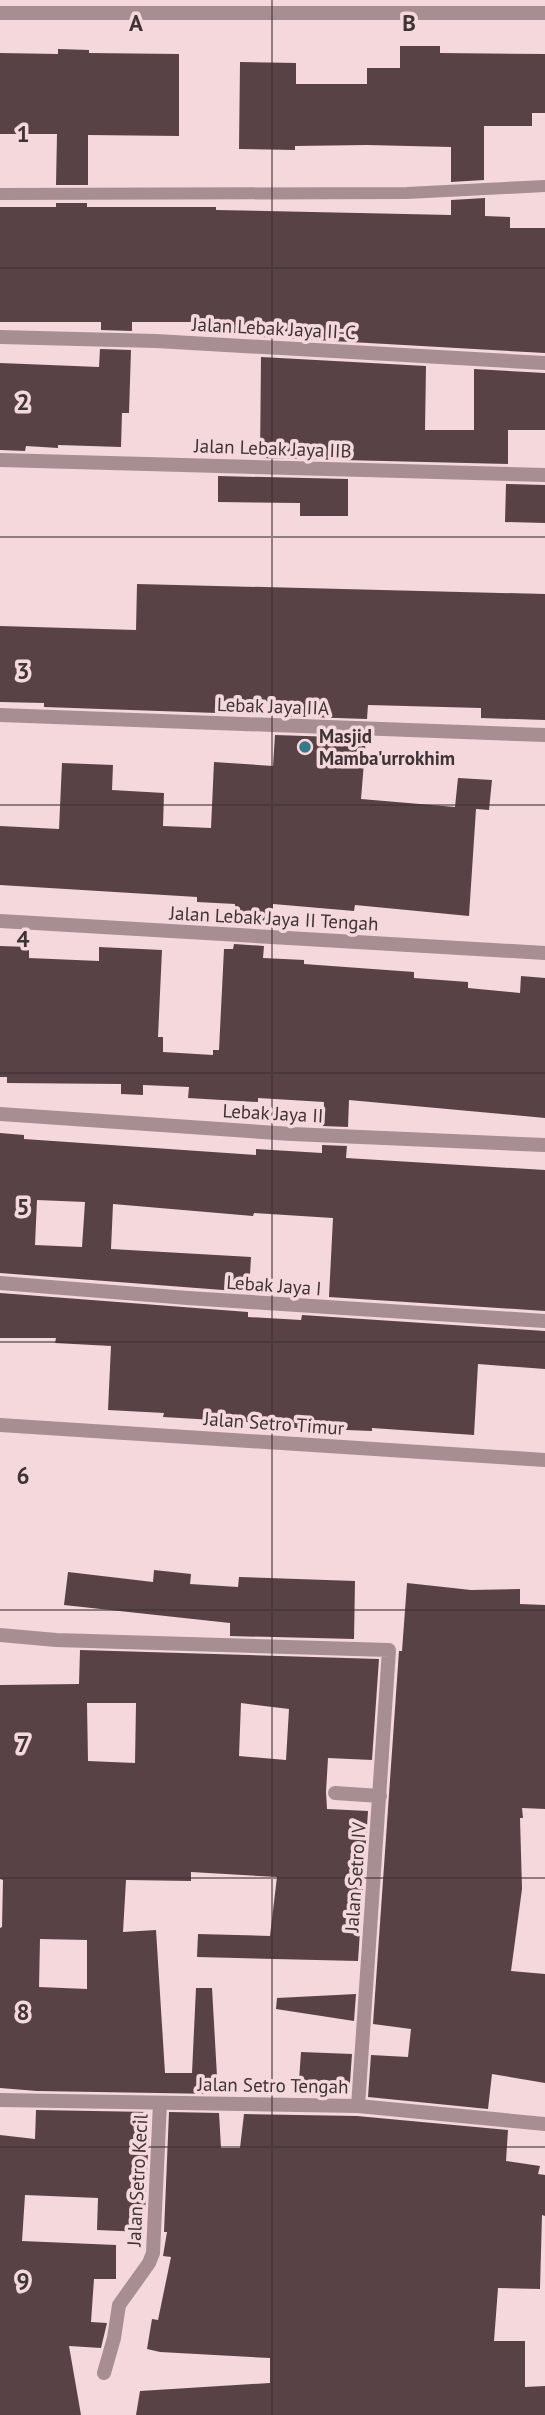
<svg xmlns="http://www.w3.org/2000/svg" width="545" height="2415" viewBox="0 0 545 2415" font-family="'PT Sans',sans-serif">
	<rect width="100%" height="100%" fill="#f4d8dc"/>
	<g fill="#594246" fill-rule="evenodd">
		<path d="M400 46H440V53L545 54V113H532V126H484V180L451 182V147L367 145 295 146V150L239 149 240 62 296 63V84H367V68H400Z"/>
		<path d="M58 49 89 50V53L179 54V136L88 135V185H56L57 134H0V53L58 54Z"/>
		<path d="M485 198V216L510 217V228H545V353L262 337V333H234V322H132V331L101 330V322H0V207H56V203H87V207H216V210L451 215V200Z"/>
		<path d="M100 349 131 350 129 413H122L121 447 58 445V448L26 446 25 451 0 450V363L99 367Z"/>
		<path d="M261 357 426 366 425 430H474V369L545 373V430H508V464L260 458Z"/>
		<path d="M218 476 348 479V516H300V503L218 502Z"/>
		<path d="M506 484 545 485V523L505 522Z"/>
		<path d="M137 584 545 594V720L481 718V708L368 705 367 719 276 716 277 702 217 701V713L44 707V703L0 702V626L136 630Z"/>
		<path d="M275 735 366 738 361 799 455 807 458 778 492 780 489 810 476 809 469 916 355 905 354 911 273 904V909H265L264 927 234 925 235 904 197 902V897L0 885V826L59 829 62 763 113 765 112 790 164 793 163 826 211 828 214 762 273 766Z"/>
		<path d="M234 944 264 946 263 958 304 960V964L414 972V978L468 982V988L520 993 521 976 545 978V1118L349 1100 348 1127 323 1126 324 1102 258 1098V1102L188 1098 189 1087 143 1085V1095L121 1094V1084L7 1083V1077H0V946L29 947V958L99 961V947L162 950 158 1037H163V1052L213 1055V1050H219L224 949H233Z"/>
		<path d="M0 1133 24 1135V1139L256 1155V1149L322 1153V1145L347 1146 346 1158 545 1170V1311L329 1297 333 1218 254 1213 253 1216 113 1204 111 1249 251 1257 249 1292 0 1273ZM37 1200 85 1202 82 1247 35 1245Z"/>
		<path d="M0 1293 248 1312V1317L301 1320 302 1315 545 1331V1369L478 1364 474 1435 372 1428V1431L296 1428 278 1426 279 1424 163 1417 164 1413 108 1410 111 1346 55 1343 56 1338H0Z"/>
		<path d="M154 1570 191 1574 190 1584 238 1587 239 1577 355 1581 354 1639 230 1636V1623L64 1605 68 1572 153 1582Z"/>
		<path d="M407 1583 471 1590 520 1589V1604L545 1605V1809L522 1808 523 1818H520L522 1889 511 1971 545 1974V2083L492 2074 488 2109 368 2097 371 2055 408 2057 411 2029 373 2024 399 1651H402Z"/>
		<path d="M80 1650 379 1659 372 1760 328 1758 326 1792 327 1809 368 1811 358 1961 197 1957 198 1934 270 1936 277 1877 191 1872V1881L126 1880 123 1932 156 1930 165 2073H192L196 1988H212L218 2094 37 2091 0 2088V1928L2 1927 3 1880 0 1879V1685L79 1684ZM87 1703H136L135 1763 88 1761ZM241 1703 289 1709 286 1760 239 1756ZM40 1939 87 1940V1989L39 1987Z"/>
		<path d="M356 1994 354 2021 276 2009 277 1998Z"/>
		<path d="M301 2052 352 2054 349 2096 298 2095Z"/>
		<path d="M36 2110 150 2112 144 2232 97 2230 98 2198 25 2195 22 2241 116 2245V2279H94L91 2322 107 2323 101 2348 69 2346 81 2415H0V2135L35 2139Z"/>
		<path d="M169 2112 219 2113 221 2148H240L244 2114 357 2116 508 2130 506 2161 540 2166 538 2174 545 2175V2216L542 2215 540 2289 498 2288 494 2341H525V2387L545 2386V2415H136L140 2391 270 2383V2358L160 2352 147 2349 152 2319 158 2320 171 2257 163 2256 167 2232H164Z"/>
	</g>
	<g fill="none" stroke-linecap="round" stroke-linejoin="round">
		<path stroke="#a78e92" stroke-width="12" d="M0 194 407 193 545 186"/>
		<g stroke="#a78e92" stroke-width="14">
			<path d="M0 13H545"/>
			<path d="M0 337 156 341 545 363"/>
			<path d="M0 460 545 475"/>
			<path d="M0 715 545 735"/>
			<path d="M0 921 545 953"/>
			<path d="M0 1114 292 1134 545 1145"/>
			<path d="M0 1283 188 1298 545 1321"/>
			<path d="M0 1425 545 1460"/>
			<path d="M0 1635 56 1640 389 1650 358 2106"/>
			<path d="M335 1793 380 1796"/>
			<path d="M0 2100 358 2106 545 2124"/>
			<path d="M104 2373 114 2338 119 2305 149 2263 153 2253 160 2103"/>
		</g>
	</g>
	<path fill="none" stroke="#3e3335" stroke-width="2" stroke-opacity="0.55" d="M272 0V2415M0 268H545M0 537H545M0 805H545M0 1073H545M0 1342H545M0 1610H545M0 1878H545M0 2147H545"/>
	<circle fill="#367989" stroke="#f4d8dc" stroke-width="2.5" cx="305" cy="747" r="7"/>
	<g text-anchor="middle" stroke-width="7" stroke-linejoin="round" paint-order="stroke">
		<g font-size="19" fill="#3e3335" stroke="#f4d8dc">
			<text transform="translate(274 328) rotate(3)" y="7">Jalan Lebak Jaya II-C</text>
			<text transform="translate(273 448) rotate(2)" y="7">Jalan Lebak Jaya IIB</text>
			<text transform="translate(273 706) rotate(2)" y="7">Lebak Jaya IIA</text>
			<text transform="translate(274 918) rotate(3)" y="7">Jalan Lebak Jaya II Tengah</text>
			<text transform="translate(273 1113) rotate(3)" y="7">Lebak Jaya II</text>
			<text transform="translate(274 1285) rotate(4)" y="7">Lebak Jaya I</text>
			<text transform="translate(274 1423) rotate(4)" y="7">Jalan Setro Timur</text>
			<text transform="translate(355 1877) rotate(-86)" y="7">Jalan Setro IV</text>
			<text transform="translate(273 2085) rotate(1)" y="7">Jalan Setro Tengah</text>
			<text transform="translate(137 2180) rotate(-87)" y="7">Jalan Setro Kecil</text>
		</g>
		<g font-size="19" font-weight="bold" fill="#3e3335" stroke="#f4d8dc" text-anchor="start">
			<text x="319" y="743">Masjid<tspan x="319" dy="22">Mamba'urrokhim</tspan></text>
		</g>
	</g>
	<g font-size="23" text-anchor="middle" font-weight="bold" fill="#3e3335" stroke="#f4d8dc" stroke-width="7" stroke-linejoin="round" paint-order="stroke">
		<text x="136" y="31">A</text>
		<text x="409" y="31">B</text>
		<text x="23" y="142">1</text>
		<text x="23" y="410">2</text>
		<text x="23" y="679">3</text>
		<text x="23" y="947">4</text>
		<text x="23" y="1215">5</text>
		<text x="23" y="1484">6</text>
		<text x="23" y="1752">7</text>
		<text x="23" y="2020">8</text>
		<text x="23" y="2289">9</text>
	</g>
</svg>
